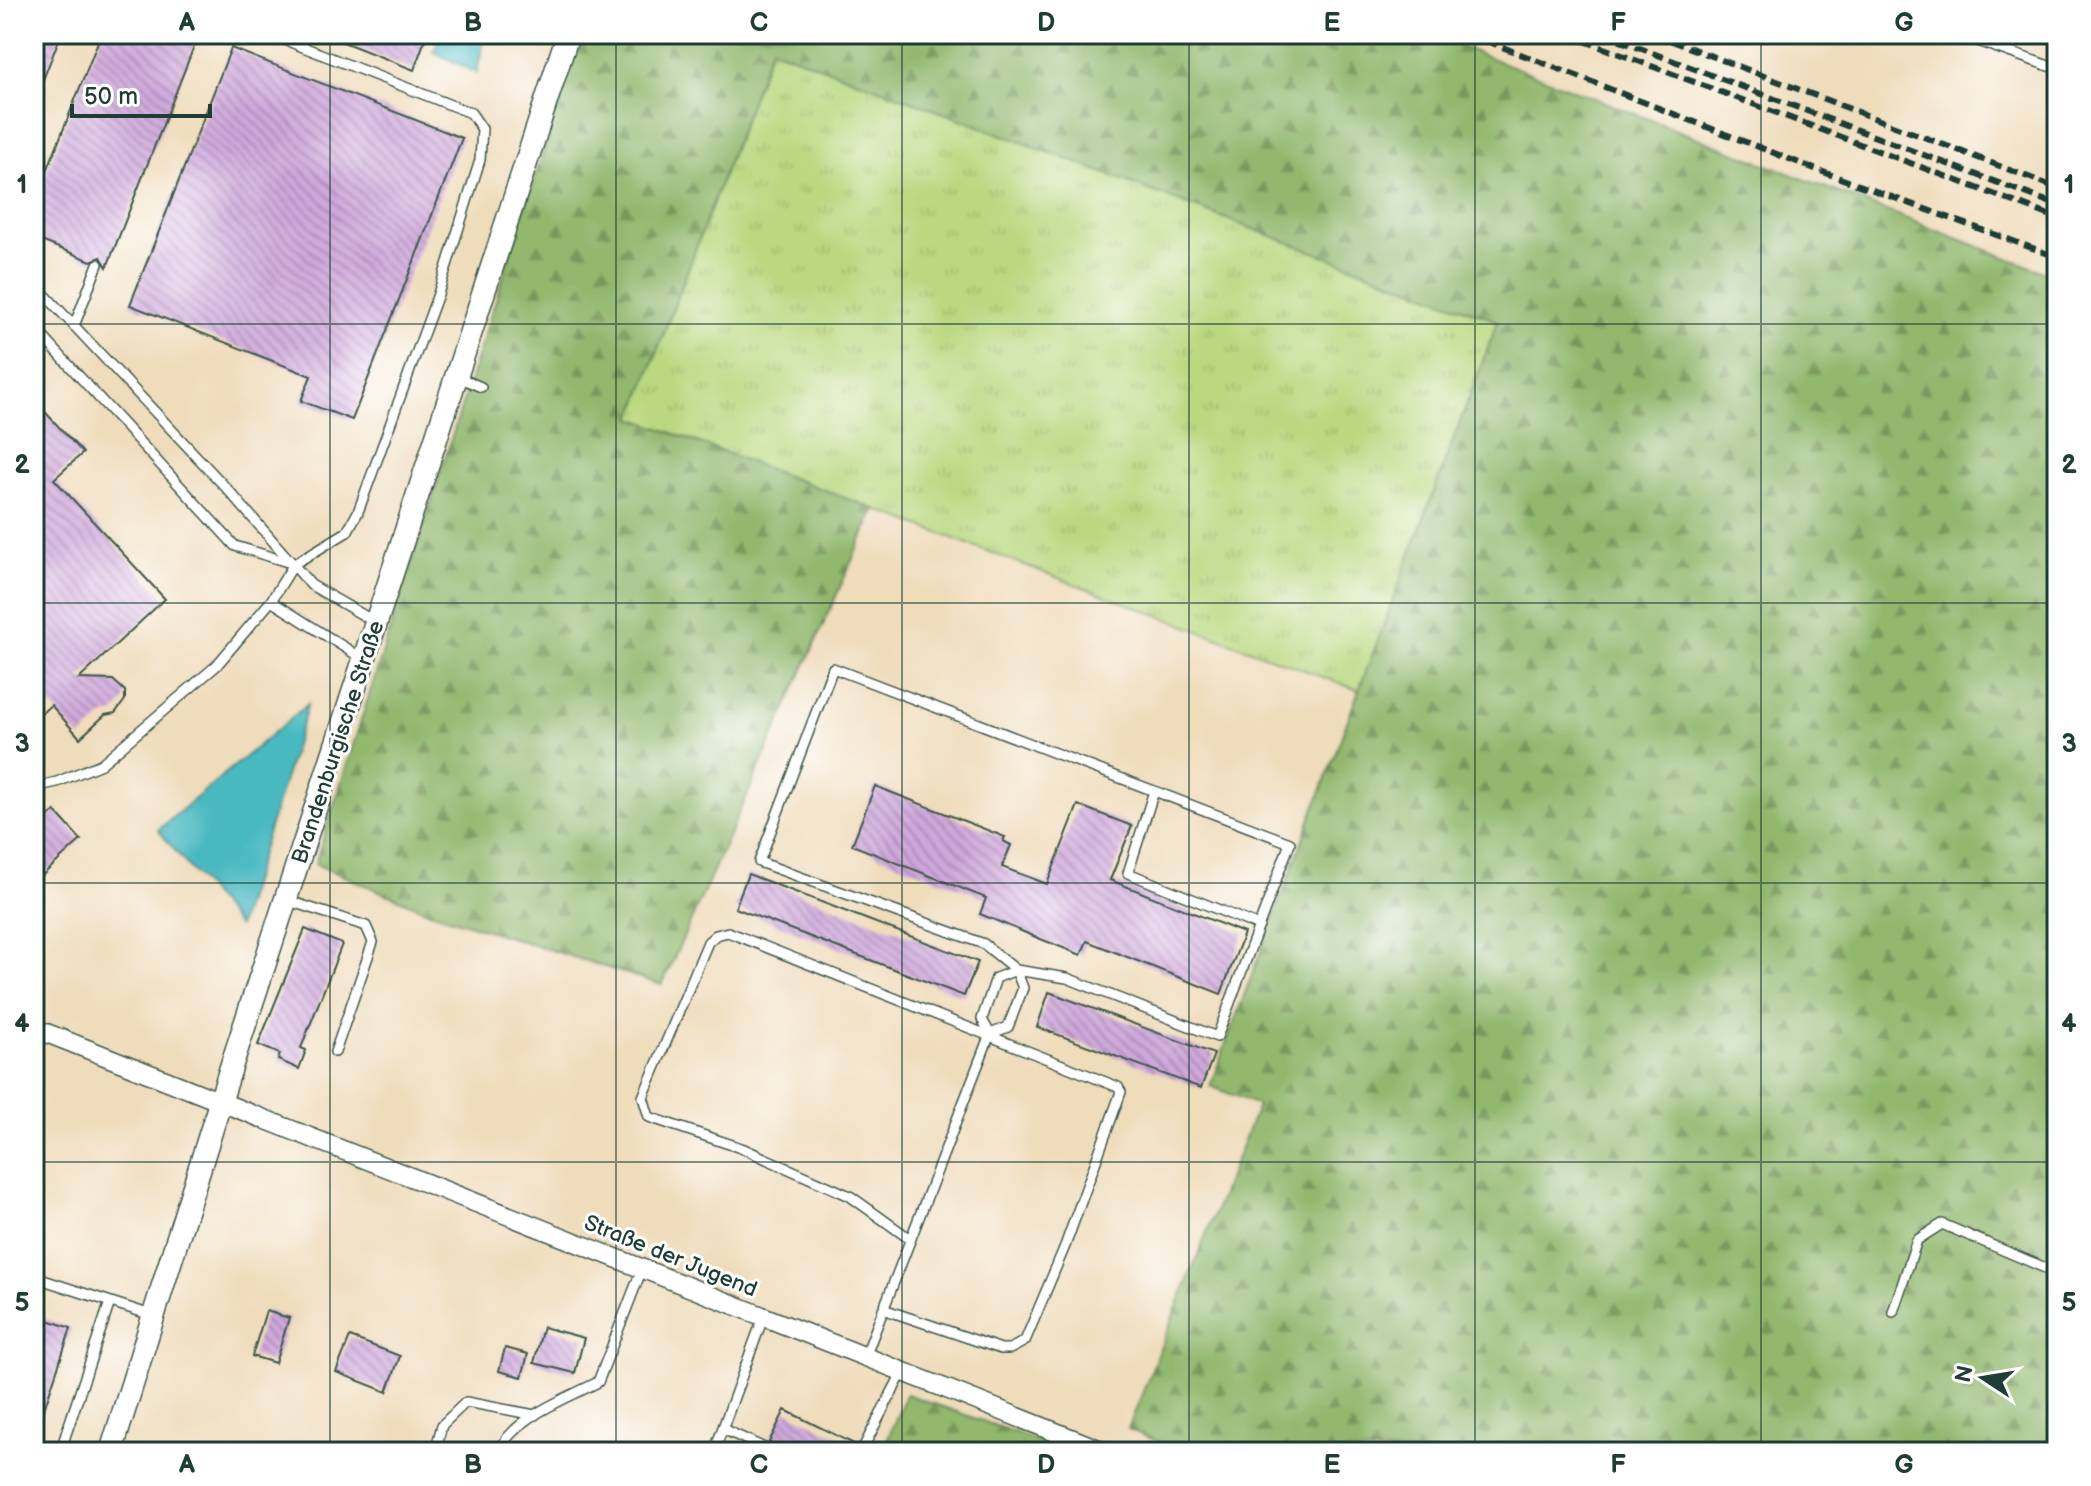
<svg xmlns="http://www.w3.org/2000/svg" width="2091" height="1486" viewBox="0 0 2091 1486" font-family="'Balsamiq Sans',sans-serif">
	<defs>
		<pattern id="grass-tufts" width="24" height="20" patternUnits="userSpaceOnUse" patternTransform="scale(2)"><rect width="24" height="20" fill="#b9d87f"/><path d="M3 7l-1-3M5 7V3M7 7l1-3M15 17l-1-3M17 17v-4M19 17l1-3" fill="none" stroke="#9fba6e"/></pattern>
		<pattern id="forest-firs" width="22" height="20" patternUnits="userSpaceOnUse" patternTransform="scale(2)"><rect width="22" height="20" fill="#92b86e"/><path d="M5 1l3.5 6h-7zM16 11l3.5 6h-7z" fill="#77975b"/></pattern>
		<pattern id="building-back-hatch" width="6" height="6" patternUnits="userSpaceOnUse" patternTransform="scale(2)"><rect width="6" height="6" fill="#cfa8db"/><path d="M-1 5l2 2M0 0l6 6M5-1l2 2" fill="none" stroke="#a78ab2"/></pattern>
	</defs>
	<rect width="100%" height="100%" fill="#fff"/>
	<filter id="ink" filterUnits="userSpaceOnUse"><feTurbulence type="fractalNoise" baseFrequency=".0125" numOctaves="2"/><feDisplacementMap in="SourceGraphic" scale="16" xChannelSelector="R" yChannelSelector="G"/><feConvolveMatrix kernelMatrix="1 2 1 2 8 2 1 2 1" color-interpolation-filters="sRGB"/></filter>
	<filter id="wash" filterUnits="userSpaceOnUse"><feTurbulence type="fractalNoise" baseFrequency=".006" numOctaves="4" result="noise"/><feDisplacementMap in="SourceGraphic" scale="32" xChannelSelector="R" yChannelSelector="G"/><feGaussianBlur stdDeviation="1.8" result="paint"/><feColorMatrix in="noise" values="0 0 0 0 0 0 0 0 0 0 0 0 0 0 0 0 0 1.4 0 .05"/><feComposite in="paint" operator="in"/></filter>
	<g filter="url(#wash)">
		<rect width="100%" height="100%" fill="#efdcbb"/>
		<path fill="url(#grass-tufts)" stroke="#6c8a5a" stroke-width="2" d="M771 48 1498 321 1360 691 632 418Z"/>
		<g fill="url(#forest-firs)" stroke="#587a51" stroke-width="2">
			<path d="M581 34H1429L2057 277V1452H1183L1128 1429 1258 1105 1210 1086 1498 321 771 48 632 418 875 509 662 985 430 912 315 864Z"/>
			<path d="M906 1394 1070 1452H882Z"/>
		</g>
		<g fill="#4ab9c1" stroke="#347b7a" stroke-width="2">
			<path d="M440 34H485L477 73 434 52Z"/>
			<path d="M308 704 238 927 158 830Z"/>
		</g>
		<g id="blocks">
			<g fill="url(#building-back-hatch)">
				<path d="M34 34H61L35 100H34Z"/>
				<path d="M101 34H179L196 41 107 267 101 257 91 261 34 238V204Z"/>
				<path d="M323 34H427L414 70Z"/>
				<path d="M231 48 462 138 352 420 301 401 311 376 130 305Z"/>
				<path d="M34 400 83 453 54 479 165 599 79 679 113 680 125 691V700L115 713 105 715 80 738 51 705 34 720Z"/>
				<path d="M875 786 1005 837 1003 841 1011 845 1002 867 1047 884 1078 805 1132 826 1110 880 1244 933 1221 994 1087 941 1081 955 1038 938 980 914 986 898 852 845Z"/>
				<path d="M55 811 81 840 34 883V830Z"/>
				<path d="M748 874 978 962 964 996 735 908Z"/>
				<path d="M305 929 342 944 301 1048 306 1050 299 1069 278 1060 280 1054 258 1045Z"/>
				<path d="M1049 992 1214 1054 1201 1088 1037 1027Z"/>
				<path d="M266 1311 289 1318 275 1363 252 1356Z"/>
				<path d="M34 1315 71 1328 37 1430 34 1429Z"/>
				<path d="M543 1327 584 1338 575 1373 534 1363Z"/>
				<path d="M350 1337 400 1356 387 1392 336 1372Z"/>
				<path d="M505 1348 528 1354 522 1377 499 1371Z"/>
				<path d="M785 1410 856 1445 854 1452H780L769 1442Z"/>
			</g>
		</g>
	</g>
	<g filter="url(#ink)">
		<use href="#blocks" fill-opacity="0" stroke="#3e5548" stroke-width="2"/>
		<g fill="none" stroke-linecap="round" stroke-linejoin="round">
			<g stroke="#3e5548" stroke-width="12">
				<g id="service">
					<path d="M1958 34 2057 69"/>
					<path d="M34 283 230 492 311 585 375 622"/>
					<path d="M74 326 98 264"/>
					<path d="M34 327 235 546 291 563"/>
					<path d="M456 376 481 387"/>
					<path d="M271 601 363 659"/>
					<path d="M833 668 1290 843 1217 1037 1067 978 1016 970 984 944 759 862Z"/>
					<path d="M34 787 57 782 101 764 216 666 271 601 294 564 347 532 358 512 438 294 480 160 482 129 471 113 270 34"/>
					<path d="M1154 791 1128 873 1259 926"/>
					<path d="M286 900 366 926 373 942 335 1052"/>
					<path d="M34 1277 151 1315"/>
					<path d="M883 1309 1001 1349H1010L1025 1341 1065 1246 1121 1092 1118 1087 728 932 716 935 708 942 643 1097 649 1117 744 1149 850 1196 910 1239"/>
					<path d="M1893 1312 1917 1240 1942 1224 2057 1273"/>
					<path d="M865 1357 990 1034 1008 1027 1023 988 1016 970 996 978 982 1019 990 1034"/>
					<path d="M723 1429 773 1452"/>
					<path d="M60 1452 110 1302"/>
					<path d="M435 1452 442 1425 466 1402 535 1415"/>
					<path d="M498 1452C516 1416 564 1400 598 1382L642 1269"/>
					<path d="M714 1452 763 1318"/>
					<path d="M861 1452 903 1371"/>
				</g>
			</g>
			<g stroke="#3e5548" stroke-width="21">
				<path id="minor" d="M34 1028 1106 1452"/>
			</g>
			<g stroke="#3e5548" stroke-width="25">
				<path id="tertiary" d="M111 1452 233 1061 568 34"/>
			</g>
			<use href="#service" stroke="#fff" stroke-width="9"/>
			<use href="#minor" stroke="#fff" stroke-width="18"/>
			<use href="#tertiary" stroke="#fff" stroke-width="22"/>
			<g stroke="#1f3d34" stroke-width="6" stroke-dasharray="12 6" stroke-linecap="butt">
				<path d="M1469 34 1815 169 2057 257"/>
				<path d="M1566 34 2057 218"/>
				<path d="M1602 34 2057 205"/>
				<path d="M1654 34 2057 188"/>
			</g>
		</g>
	</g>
	<path fill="none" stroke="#1f3d34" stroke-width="2" stroke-opacity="0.55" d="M330 34V1452M616 34V1452M902 34V1452M1189 34V1452M1475 34V1452M1761 34V1452M34 324H2057M34 603H2057M34 883H2057M34 1162H2057"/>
	<g text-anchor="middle" stroke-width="6" stroke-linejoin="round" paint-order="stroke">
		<g font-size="22" fill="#1f3d34" stroke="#fff">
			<text transform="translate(337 742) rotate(-72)" y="8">Brandenburgische Straße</text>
			<text transform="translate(671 1255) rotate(22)" y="8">Straße der Jugend</text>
		</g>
	</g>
	<rect width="2091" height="1486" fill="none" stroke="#fff" stroke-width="88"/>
	<g transform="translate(1983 1378) rotate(282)" stroke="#ffffff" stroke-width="6" paint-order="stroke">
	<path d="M0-6L14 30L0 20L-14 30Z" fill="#1f3d34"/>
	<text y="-12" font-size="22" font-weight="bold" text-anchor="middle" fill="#1f3d34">N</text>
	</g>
	<path d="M72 104v12h138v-12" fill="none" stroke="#1f3d34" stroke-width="4"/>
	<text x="84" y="104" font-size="24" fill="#1f3d34" stroke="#ffffff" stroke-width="6" paint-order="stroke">50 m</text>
	<rect x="44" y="44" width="2003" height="1398" fill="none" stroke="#1f3d34" stroke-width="3"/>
	<g font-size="26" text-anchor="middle" font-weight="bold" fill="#1f3d34">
		<text x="187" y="31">A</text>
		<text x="473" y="31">B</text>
		<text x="759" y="31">C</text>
		<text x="1046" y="31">D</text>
		<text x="1332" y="31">E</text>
		<text x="1618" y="31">F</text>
		<text x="1904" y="31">G</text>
		<text x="22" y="193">1</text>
		<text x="2069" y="193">1</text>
		<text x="22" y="473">2</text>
		<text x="2069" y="473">2</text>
		<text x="22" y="752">3</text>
		<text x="2069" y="752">3</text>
		<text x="22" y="1032">4</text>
		<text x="2069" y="1032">4</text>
		<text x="22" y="1311">5</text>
		<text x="2069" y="1311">5</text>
		<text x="187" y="1473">A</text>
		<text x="473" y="1473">B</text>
		<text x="759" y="1473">C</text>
		<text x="1046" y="1473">D</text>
		<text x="1332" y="1473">E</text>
		<text x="1618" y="1473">F</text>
		<text x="1904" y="1473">G</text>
	</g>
</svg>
